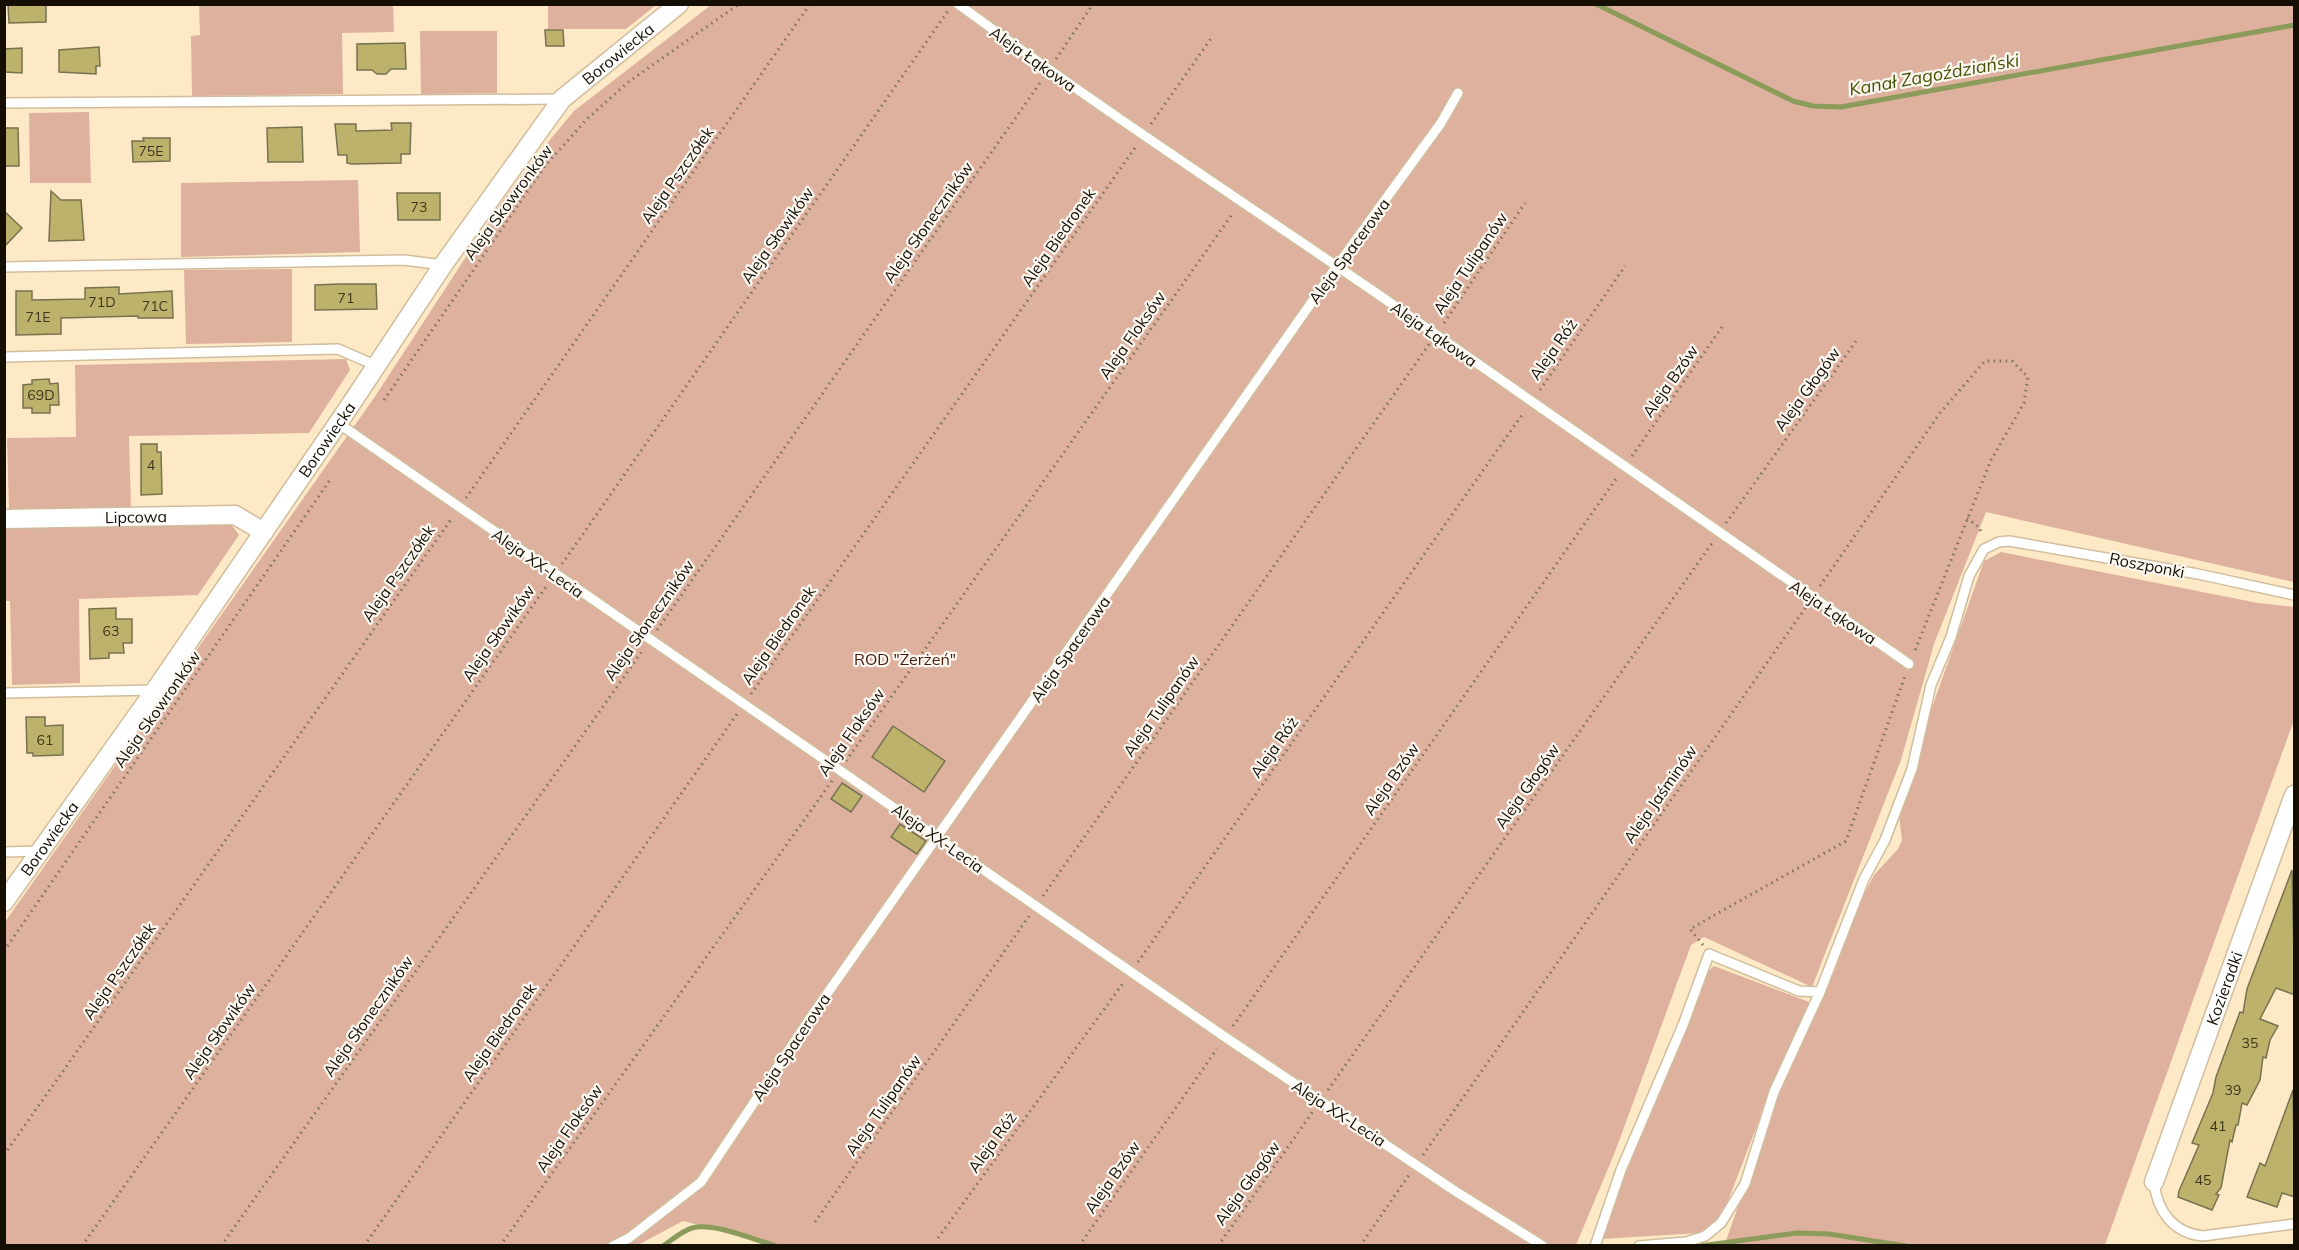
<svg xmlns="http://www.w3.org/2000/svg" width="2299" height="1250" viewBox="0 0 2299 1250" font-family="Mulish,sans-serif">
	<rect width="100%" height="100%" fill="#fee9c7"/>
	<g fill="#deb19f">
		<path d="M199 5H393L394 32 342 33 343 94 192 96 191 36 200 35Z"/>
		<path d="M548 5V4L656 5 626 29H548Z"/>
		<path d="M711 5H2294V582L1986 512 1934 644 1901 760 1812 987 1704 937 1691 945 1615 1152 1576 1245 781 1246 683 1221 636 1246H5V922L376 395 499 206 534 159 574 111Z"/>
		<path d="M420 31H497V93L421 94Z"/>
		<path d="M89 112 91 183H30L29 113Z"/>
		<path d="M358 180 360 252 181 257V183Z"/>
		<path d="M292 269V342L186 344 184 270Z"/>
		<path d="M346 359 350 370 309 433 129 436 131 509 9 510 7 438 76 437 75 365Z"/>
		<path d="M231 524 239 535 198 595 79 599 80 683 12 685 10 601H4L5 529Z"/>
		<path d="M2001 552 2258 603 2294 607V720L2105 1245 1724 1246 1775 1103 1835 970 1860 902 1874 875 1898 849 1902 840 1899 816 1916 774 1931 710 1984 561Z"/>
		<path d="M1714 966 1812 1003 1768 1097 1728 1201 1715 1222 1699 1233 1601 1239 1632 1154 1705 974Z"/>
	</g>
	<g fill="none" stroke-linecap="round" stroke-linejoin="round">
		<g stroke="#8b9b59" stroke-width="5">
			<path d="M1596 4 1793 101 1813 106 1841 107 2294 25"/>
			<path d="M663 1246C672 1240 682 1231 692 1228 713 1222 755 1240 776 1246"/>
			<path d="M1700 1246 1797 1233 1829 1234 1906 1246"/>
		</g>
	</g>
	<g fill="#bdb26c" stroke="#777250" stroke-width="1.5">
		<path d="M8 4H46V22L9 23Z"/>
		<path d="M545 30H563L564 46H546Z"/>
		<path d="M405 43 406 69H391L386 74H377L372 70H357V44Z"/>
		<path d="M99 47 100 66H96V74L59 72V50Z"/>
		<path d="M22 48V73L4 72V49Z"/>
		<path d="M391 123H411L410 154H401V163L351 164 347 163V155H338L335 124H356V131L392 130Z"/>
		<path d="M302 127 303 162H268L267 128Z"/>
		<path d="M4 128H18L19 166H4Z"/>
		<path d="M143 138H170V161L133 162 132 141H144Z"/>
		<path d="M51 191 61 200H81L84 240 49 241Z"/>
		<path d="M397 193H440V220H398Z"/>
		<path d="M4 211 22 228 4 247Z"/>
		<path d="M340 284H376L377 309 315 310V285Z"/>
		<path d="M119 287V294L172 291 173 318H138V316L61 318V334L16 335V291H32V300L85 299V288Z"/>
		<path d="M49 379 50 384 58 383 59 405H50V413H32V408H23V385L32 384V380Z"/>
		<path d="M141 444H157V452H161L162 494 141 495Z"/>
		<path d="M116 608V619H132V643H123L124 653H109V658L90 659 89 609Z"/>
		<path d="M26 717H45V726L63 725V755L33 756V753H27Z"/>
		<path d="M893 726 945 761 924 792 872 757Z"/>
		<path d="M842 783 862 796 851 812 831 799Z"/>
		<path d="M900 824 926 841 917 854 891 837Z"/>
		<path d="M2292 870 2295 995 2276 988 2260 1019 2278 1026 2270 1040 2266 1058 2263 1057 2260 1080 2247 1105 2242 1103 2238 1125H2236L2232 1142 2230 1140 2221 1188 2216 1194 2219 1195 2212 1210 2178 1197 2179 1191 2199 1145 2192 1143 2213 1093 2216 1077 2240 1012 2243 1013 2247 989Z"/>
		<path d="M2293 1090 2295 1197 2282 1193 2277 1207 2247 1197 2260 1163 2265 1166Z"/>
	</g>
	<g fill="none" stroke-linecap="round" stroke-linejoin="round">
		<g stroke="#d1bd9c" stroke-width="12">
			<g id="service">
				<path d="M958 4C1095 105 1239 199 1379 295 1557 417 1732 542 1909 664"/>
				<path d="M4 103 562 99"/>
				<path d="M4 267 404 260 443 265"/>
				<path d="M4 357 338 349 377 366"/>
				<path d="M338 423 1225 1037 1455 1191 1543 1246"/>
				<path d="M4 693 155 690"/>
				<path d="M4 852 41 851"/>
				<path d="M2154 1182C2157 1211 2173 1233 2203 1236L2294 1224"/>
				<path d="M613 1246 629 1238 701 1182 815 1011 1337 266 1441 123 1458 93"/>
				<path d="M1595 1246 1621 1170 1683 1025 1709 954 1799 991 1820 992"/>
				<path d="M1639 1246 1686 1242 1705 1236 1721 1223 1745 1184 1774 1092 1820 992 1864 879 1885 840 1912 769 1931 685 1951 637 1969 576 1984 549 1999 542 2009 541 2198 574 2294 595"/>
			</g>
		</g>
		<g stroke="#d1bd9c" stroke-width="21">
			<g id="minor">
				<path id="s1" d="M4 519 235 515 264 532"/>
				<path id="s2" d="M4 902 156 689 349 407 443 265 562 99 679 4"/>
				<path id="s3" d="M2154 1182 2294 795"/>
			</g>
		</g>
		<g stroke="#80735d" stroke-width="3" stroke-dasharray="1.5 4.5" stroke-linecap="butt">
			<path d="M1056 59 1093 4"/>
			<path d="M1151 124 1212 37"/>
			<path d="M1444 323 1525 203"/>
			<path d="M1540 390 1625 266"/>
			<path d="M384 400 545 166 587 119 627 83 739 4"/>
			<path d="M1632 456 1722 327"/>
			<path d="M466 498 810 4"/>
			<path d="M1967 518 1980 528 1981 535"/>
			<path d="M1726 523 1857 340"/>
			<path d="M562 564 948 11"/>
			<path d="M1820 586 1940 413 1985 361H2012L2028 377 2024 403 1991 460 1914 653"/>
			<path d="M657 630 1042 80"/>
			<path d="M751 694 1137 145"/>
			<path d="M846 761 1233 213"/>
			<path d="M1043 896 1430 343"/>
			<path d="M1703 945 1690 929 1846 841 1905 676"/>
			<path d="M4 951 330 480"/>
			<path d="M1138 962 1524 412"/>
			<path d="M1233 1026 1618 476"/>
			<path d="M1328 1090 1712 543"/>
			<path d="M4 1155 452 518"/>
			<path d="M1423 1155 1806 607"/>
			<path d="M815 1222 1029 916"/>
			<path d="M938 1238 1124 982"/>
			<path d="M82 1246 548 584"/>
			<path d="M221 1246 643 650"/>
			<path d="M364 1246 737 714"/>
			<path d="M500 1246 832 781"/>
			<path d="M1079 1246 1217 1049"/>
			<path d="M1218 1246 1314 1110"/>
			<path d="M1360 1246 1409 1175"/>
		</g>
		<use href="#service" stroke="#fff" stroke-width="9"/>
		<use href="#minor" stroke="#fff" stroke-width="18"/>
	</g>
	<g text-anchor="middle" stroke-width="4.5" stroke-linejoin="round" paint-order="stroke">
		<g font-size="14" fill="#3e371d">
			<text x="151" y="156">75E</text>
			<text x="419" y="212">73</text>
			<text x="346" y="303">71</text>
			<text x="102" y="307">71D</text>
			<text x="155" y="311">71C</text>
			<text x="38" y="322">71E</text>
			<text x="41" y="400">69D</text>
			<text x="151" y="470">4</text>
			<text x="111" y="636">63</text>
			<text x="45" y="745">61</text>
			<text x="2250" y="1048">35</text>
			<text x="2233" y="1095">39</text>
			<text x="2218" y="1131">41</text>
			<text x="2203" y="1185">45</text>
		</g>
		<g font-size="16" fill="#140e03" stroke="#fdf9f2">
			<text dy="6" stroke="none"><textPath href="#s2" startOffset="1050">Borowiecka</textPath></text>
			<text transform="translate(1033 59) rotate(35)" y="6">Aleja Łąkowa</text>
			<text transform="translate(677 175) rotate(-55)" y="6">Aleja Pszczółek</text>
			<text transform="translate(508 202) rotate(-54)" y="6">Aleja Skowronków</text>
			<text transform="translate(928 222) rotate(-55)" y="6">Aleja Słoneczników</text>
			<text transform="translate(777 235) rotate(-55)" y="6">Aleja Słowików</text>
			<text transform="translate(1058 237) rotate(-55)" y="6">Aleja Biedronek</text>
			<text transform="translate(1349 251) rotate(-54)" y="6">Aleja Spacerowa</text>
			<text transform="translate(1470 263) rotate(-56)" y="6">Aleja Tulipanów</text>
			<text transform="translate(1434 334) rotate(35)" y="6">Aleja Łąkowa</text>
			<text transform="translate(1132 335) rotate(-55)" y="6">Aleja Floksów</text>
			<text transform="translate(1553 349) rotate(-55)" y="6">Aleja Róż</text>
			<text transform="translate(1670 381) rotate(-55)" y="6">Aleja Bzów</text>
			<text transform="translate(1807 389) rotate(-54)" y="6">Aleja Głogów</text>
			<text dy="6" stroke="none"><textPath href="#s2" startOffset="564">Borowiecka</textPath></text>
			<text dy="6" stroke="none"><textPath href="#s1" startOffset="132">Lipcowa</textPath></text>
			<text transform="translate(538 563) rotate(35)" y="6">Aleja XX-Lecia</text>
			<text transform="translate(2147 565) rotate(11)" y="6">Roszponki</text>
			<text transform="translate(398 573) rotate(-55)" y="6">Aleja Pszczółek</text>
			<text transform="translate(1833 612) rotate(34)" y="6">Aleja Łąkowa</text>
			<text transform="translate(649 620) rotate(-55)" y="6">Aleja Słoneczników</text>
			<text transform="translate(498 633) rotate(-55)" y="6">Aleja Słowików</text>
			<text transform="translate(778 635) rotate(-55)" y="6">Aleja Biedronek</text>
			<text transform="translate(1070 649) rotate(-55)" y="6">Aleja Spacerowa</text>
			<text transform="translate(1161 706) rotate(-55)" y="6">Aleja Tulipanów</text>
			<text transform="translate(157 709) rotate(-55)" y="6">Aleja Skowronków</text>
			<text transform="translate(851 732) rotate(-55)" y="6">Aleja Floksów</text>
			<text transform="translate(1274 747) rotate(-55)" y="6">Aleja Róż</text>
			<text transform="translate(1391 779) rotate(-55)" y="6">Aleja Bzów</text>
			<text transform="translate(1527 786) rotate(-55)" y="6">Aleja Głogów</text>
			<text transform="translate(1660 794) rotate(-55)" y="6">Aleja Jaśminów</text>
			<text transform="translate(938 838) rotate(35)" y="6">Aleja XX-Lecia</text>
			<text dy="6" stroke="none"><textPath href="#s2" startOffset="78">Borowiecka</textPath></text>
			<text transform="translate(119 971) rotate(-55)" y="6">Aleja Pszczółek</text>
			<text dy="6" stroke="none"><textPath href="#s3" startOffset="206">Kozieradki</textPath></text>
			<text transform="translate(368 1016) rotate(-55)" y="6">Aleja Słoneczników</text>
			<text transform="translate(219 1031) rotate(-55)" y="6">Aleja Słowików</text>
			<text transform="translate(499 1032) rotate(-55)" y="6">Aleja Biedronek</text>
			<text transform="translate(791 1047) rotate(-56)" y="6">Aleja Spacerowa</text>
			<text transform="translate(883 1105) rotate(-55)" y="6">Aleja Tulipanów</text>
			<text transform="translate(1339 1113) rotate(33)" y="6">Aleja XX-Lecia</text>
			<text transform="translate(569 1128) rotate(-55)" y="6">Aleja Floksów</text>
			<text transform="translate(992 1142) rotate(-54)" y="6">Aleja Róż</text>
			<text transform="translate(1112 1177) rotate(-55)" y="6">Aleja Bzów</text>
			<text transform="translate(1247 1183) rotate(-54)" y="6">Aleja Głogów</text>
		</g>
		<g font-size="16" fill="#481c09" stroke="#fdf9f2">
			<text x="905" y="665">ROD "Żerżeń"</text>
		</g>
		<g font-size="18" font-style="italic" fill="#475404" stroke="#fdf9f2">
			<text transform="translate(1934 75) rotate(-10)" y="6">Kanał Zagoździański</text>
		</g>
	</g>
	<rect width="2299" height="1250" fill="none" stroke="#140e03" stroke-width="12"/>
</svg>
